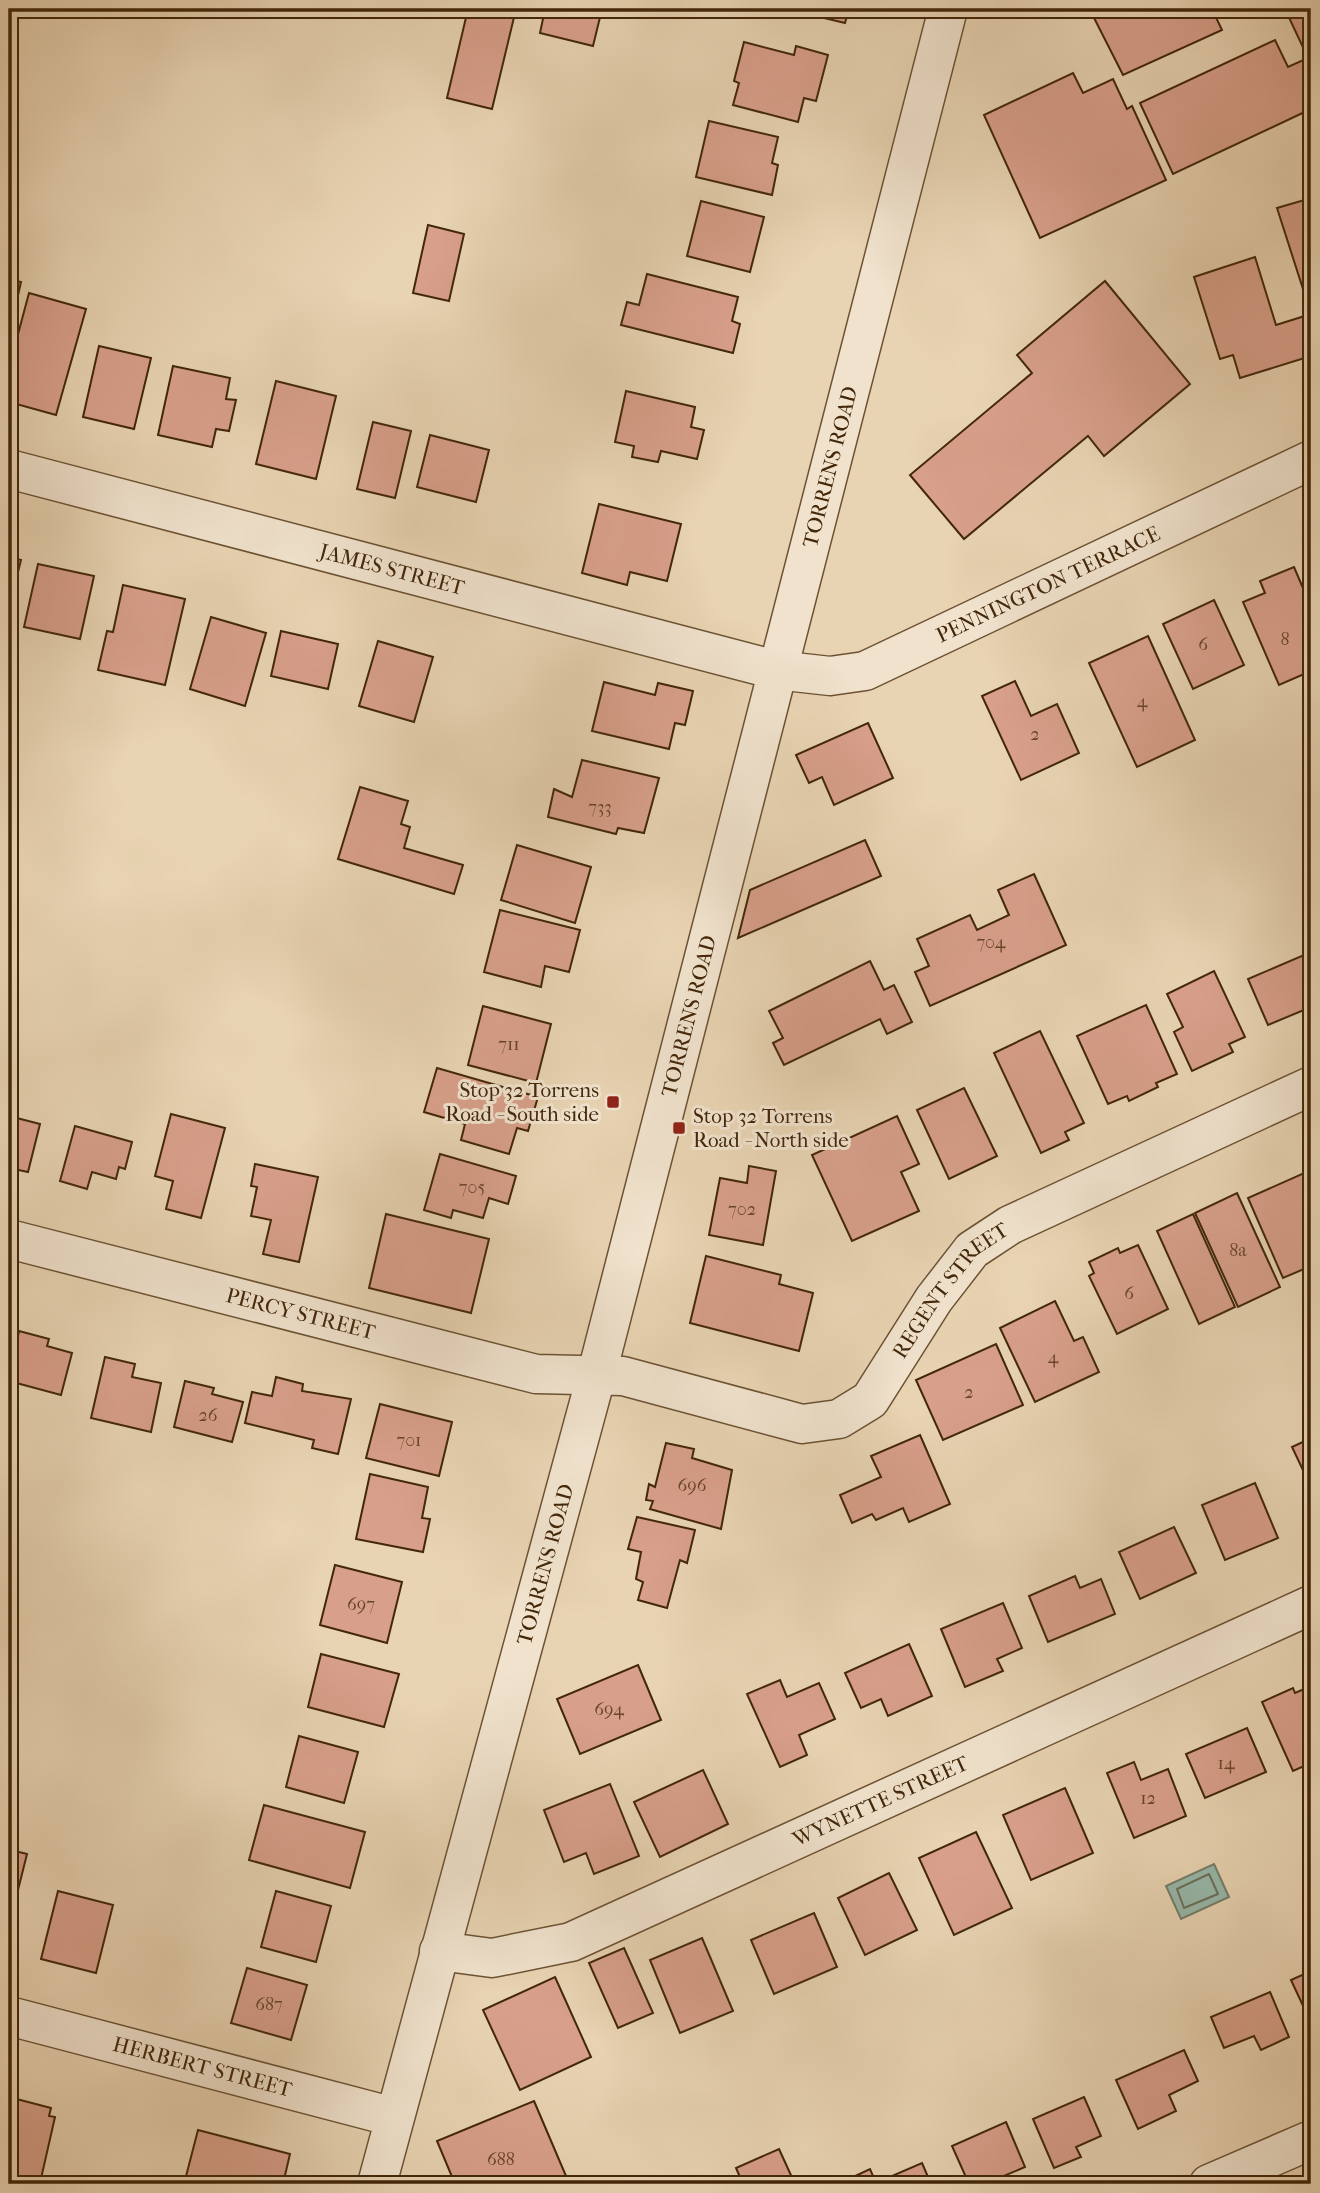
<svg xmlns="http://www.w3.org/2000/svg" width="1320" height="2193" viewBox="0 0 1320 2193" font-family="'IM FELL French Canon',serif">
	<rect width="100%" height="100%" fill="#e8d3b2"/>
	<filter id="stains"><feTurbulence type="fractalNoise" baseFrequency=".00286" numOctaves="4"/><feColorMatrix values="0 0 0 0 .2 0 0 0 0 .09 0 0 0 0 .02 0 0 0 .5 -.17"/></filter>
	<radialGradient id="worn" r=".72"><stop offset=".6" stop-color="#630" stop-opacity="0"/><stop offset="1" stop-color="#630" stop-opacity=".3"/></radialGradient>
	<path fill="#97b8aa" stroke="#757e6a" stroke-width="2" d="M1214 1864 1229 1897 1181 1919 1166 1886Z"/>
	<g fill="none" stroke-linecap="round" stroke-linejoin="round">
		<path stroke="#6c705a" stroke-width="2" d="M1209 1874 1218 1894 1184 1908 1177 1889Z"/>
	</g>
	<g fill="#d89f8a" stroke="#422709" stroke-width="2">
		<path d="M468 9H516L492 109 447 98Z"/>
		<path d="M545 9H602L593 46 540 33Z"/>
		<path d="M787 9H849L845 23Z"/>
		<path d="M1212 9 1222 30 1123 75 1090 10Z"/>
		<path d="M1285 9H1311V109L1173 174 1140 103 1275 40 1288 67 1308 58Z"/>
		<path d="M744 42 794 55 796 46 828 55 816 101 804 98 798 122 733 105 739 83 734 81Z"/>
		<path d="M1073 73 1083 93 1113 79 1127 109 1132 106 1166 180 1040 238 984 115Z"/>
		<path d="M709 121 778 137 772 163 778 165 772 195 696 177Z"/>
		<path d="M1311 198V356L1240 378 1233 355 1220 359 1194 277 1255 257 1276 325 1311 314 1277 208Z"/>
		<path d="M701 201 764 217 750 272 687 256Z"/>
		<path d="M428 225 464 234 449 301 413 293Z"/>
		<path d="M647 274 738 297 732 321 740 324 733 353 621 325 627 302 639 305Z"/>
		<path d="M9 279 21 282 9 335Z"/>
		<path d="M1105 281 1190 384 1104 456 1088 436 964 539 910 475 1032 373 1017 355Z"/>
		<path d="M29 293 86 309 56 415 9 402V368Z"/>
		<path d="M99 346 151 358 134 429 83 417Z"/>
		<path d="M173 366 230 378 226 399 236 400 229 431 216 429 212 447 158 435Z"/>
		<path d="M276 381 336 396 316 479 256 464Z"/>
		<path d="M626 391 695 407 691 427 704 430 697 459 661 451 658 462 632 457 634 446 615 442Z"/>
		<path d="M373 422 411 431 395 498 357 489Z"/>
		<path d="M430 435 489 450 476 502 417 487Z"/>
		<path d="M599 504 681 524 667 581 630 572 627 585 582 573Z"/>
		<path d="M1311 538V559L1303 541Z"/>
		<path d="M9 557 21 560 9 608Z"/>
		<path d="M38 564 94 576 80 639 24 627Z"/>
		<path d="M1294 567 1311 607V671L1279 685 1243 602 1265 593 1260 581Z"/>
		<path d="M123 585 185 599 165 685 98 670 107 631 113 632Z"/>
		<path d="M1214 600 1244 665 1193 689 1163 624Z"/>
		<path d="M211 617 266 633 245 706 190 689Z"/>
		<path d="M281 631 338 644 328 689 271 676Z"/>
		<path d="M1148 636 1195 740 1137 767 1089 663Z"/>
		<path d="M378 641 433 657 414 722 359 706Z"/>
		<path d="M1015 681 1031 716 1057 704 1079 753 1021 780 982 696Z"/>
		<path d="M604 682 655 695 658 683 693 691 685 725 675 723 669 749 592 731Z"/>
		<path d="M868 723 893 778 834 805 822 777 809 783 796 755Z"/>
		<path d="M582 760 659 778 644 833 618 828 616 834 548 817 554 789 572 797Z"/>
		<path d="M360 787 408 801 401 824 410 827 404 848 463 865 454 894 338 859Z"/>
		<path d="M865 840 881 876 738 938 750 890Z"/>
		<path d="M517 845 591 867 575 923 501 900Z"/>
		<path d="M1034 874 1066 945 930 1006 915 972 929 966 917 939 970 915 977 930 1009 915 998 890Z"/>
		<path d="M500 910 580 930 569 972 545 966 541 987 484 972Z"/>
		<path d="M1311 952V1007L1268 1025 1248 979Z"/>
		<path d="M870 961 884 990 894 985 912 1022 887 1034 880 1019 784 1065 773 1043 783 1038 769 1011Z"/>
		<path d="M1214 971 1245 1037 1229 1044 1233 1052 1192 1071 1174 1032 1183 1027 1167 994Z"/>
		<path d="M1146 1005 1177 1074 1156 1083 1158 1087 1129 1101 1127 1096 1108 1104 1077 1036Z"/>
		<path d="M483 1006 551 1024 536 1083 468 1065Z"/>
		<path d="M1040 1031 1084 1123 1065 1132 1069 1140 1041 1153 994 1053Z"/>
		<path d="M437 1068 538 1097 528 1131 517 1128 509 1154 461 1140 465 1124 424 1112Z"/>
		<path d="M964 1088 997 1156 949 1179 917 1110Z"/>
		<path d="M171 1114 225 1128 201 1218 166 1209 173 1181 155 1176Z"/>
		<path d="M9 1116 40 1124 28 1172 9 1168Z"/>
		<path d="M897 1116 919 1164 901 1172 919 1211 852 1241 812 1155Z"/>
		<path d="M75 1126 132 1142 125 1169 119 1167 116 1179 92 1172 87 1189 60 1181Z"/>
		<path d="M440 1154 516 1176 508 1204 489 1198 483 1218 453 1210 451 1218 424 1210Z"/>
		<path d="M255 1164 318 1177 299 1262 263 1254 271 1220 251 1216 257 1187 251 1186Z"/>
		<path d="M749 1166 776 1171 763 1245 709 1235 720 1178 747 1183Z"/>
		<path d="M1311 1170V1266L1283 1278 1248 1198Z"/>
		<path d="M1237 1193 1280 1287 1238 1307 1195 1213Z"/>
		<path d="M386 1214 489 1239 471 1313 369 1288Z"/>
		<path d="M1193 1214 1235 1307 1199 1324 1157 1231Z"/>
		<path d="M1138 1245 1168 1309 1117 1334 1089 1276 1094 1273 1089 1262 1118 1248 1120 1253Z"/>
		<path d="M706 1256 781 1275 779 1284 813 1293 799 1351 690 1323Z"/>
		<path d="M1055 1301 1074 1341 1083 1337 1099 1372 1035 1402 1000 1328Z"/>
		<path d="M19 1331 49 1339 47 1346 72 1353 61 1395 9 1381Z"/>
		<path d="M996 1344 1023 1405 943 1440 916 1380Z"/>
		<path d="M105 1357 135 1364 132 1377 161 1383 151 1432 91 1418Z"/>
		<path d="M276 1377 303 1384 302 1391 351 1399 338 1454 312 1448 314 1440 245 1423 252 1392 272 1396Z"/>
		<path d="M185 1381 214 1388 212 1394 243 1402 232 1442 174 1427Z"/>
		<path d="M380 1404 452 1422 439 1476 366 1458Z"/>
		<path d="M920 1435 950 1504 909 1522 903 1508 876 1520 872 1514 852 1523 840 1495 881 1477 871 1456Z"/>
		<path d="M1311 1438V1487L1292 1447Z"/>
		<path d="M666 1443 694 1449 692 1458 732 1470 721 1529 650 1509 653 1501 646 1500 649 1484 655 1487Z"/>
		<path d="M370 1474 428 1487 422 1518 430 1519 423 1552 356 1539Z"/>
		<path d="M1255 1483 1278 1538 1225 1560 1202 1505Z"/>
		<path d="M637 1517 695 1530 687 1563 680 1560 667 1608 638 1600 643 1582 636 1579 641 1552 628 1549Z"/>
		<path d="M1174 1527 1196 1573 1140 1599 1119 1552Z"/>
		<path d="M335 1565 402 1582 387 1643 320 1625Z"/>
		<path d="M1075 1576 1080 1588 1101 1579 1115 1614 1048 1642 1029 1596Z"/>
		<path d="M1003 1603 1022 1648 997 1659 1003 1671 965 1687 941 1629Z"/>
		<path d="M909 1644 932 1696 888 1716 881 1699 861 1708 845 1673Z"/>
		<path d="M321 1654 399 1674 384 1727 308 1707Z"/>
		<path d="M638 1665 661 1720 580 1754 557 1699Z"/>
		<path d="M780 1680 787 1697 819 1683 835 1719 799 1735 807 1755 780 1767 747 1694Z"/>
		<path d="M1311 1686V1763L1293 1771 1262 1702 1293 1688 1295 1693Z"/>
		<path d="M1247 1728 1266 1772 1205 1798 1186 1754Z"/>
		<path d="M299 1736 358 1752 344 1803 286 1787Z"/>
		<path d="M1134 1762 1141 1780 1168 1769 1186 1816 1134 1838 1107 1773Z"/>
		<path d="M703 1770 728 1824 660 1857 634 1802Z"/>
		<path d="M610 1784 639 1856 594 1874 586 1853 564 1862 544 1810Z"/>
		<path d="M1065 1788 1093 1853 1031 1880 1003 1815Z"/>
		<path d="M264 1805 365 1832 350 1888 249 1860Z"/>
		<path d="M976 1832 1012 1908 954 1935 919 1858Z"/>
		<path d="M9 1835 18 1838 15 1851 27 1854 9 1926Z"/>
		<path d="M889 1873 917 1930 865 1955 838 1898Z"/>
		<path d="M58 1891 113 1905 96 1973 41 1959Z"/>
		<path d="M276 1891 331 1906 316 1962 261 1947Z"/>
		<path d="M814 1913 837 1967 774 1994 751 1940Z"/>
		<path d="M702 1938 733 2011 680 2033 650 1960Z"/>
		<path d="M624 1948 653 2013 618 2028 589 1963Z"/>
		<path d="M247 1968 307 1985 291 2040 231 2023Z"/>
		<path d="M1311 1971V2023L1291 1980Z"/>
		<path d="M555 1977 591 2057 520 2090 483 2010Z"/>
		<path d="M1270 1992 1289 2037 1261 2050 1254 2036 1224 2048 1211 2017Z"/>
		<path d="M1184 2050 1198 2081 1169 2095 1176 2111 1138 2129 1116 2080Z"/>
		<path d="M9 2097 51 2108 49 2116 55 2117 40 2183 9 2175Z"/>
		<path d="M1084 2097 1101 2136 1076 2147 1081 2157 1054 2168 1033 2119Z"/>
		<path d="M534 2101 566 2176 546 2184H455L437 2141Z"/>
		<path d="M1006 2122 1025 2167 985 2184H969L952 2146Z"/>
		<path d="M198 2130 290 2154 283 2184H184Z"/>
		<path d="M779 2149 795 2184H743L736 2168Z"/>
		<path d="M922 2163 931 2184H856L853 2177 870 2169 876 2183Z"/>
	</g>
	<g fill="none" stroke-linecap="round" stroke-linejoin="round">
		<g stroke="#6c5233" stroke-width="41">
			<g id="minor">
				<path id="s1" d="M9 469 776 670 830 676 865 671 1311 460"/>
				<path id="s2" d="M9 1239 536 1374 623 1376 802 1424 839 1419 870 1400 934 1299 972 1250 1010 1225 1311 1086"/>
				<path id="s3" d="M439 1951 492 1958 571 1942 1311 1605"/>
				<path id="s4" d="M9 2016 394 2117"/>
				<path d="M1209 2184 1311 2140"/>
			</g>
		</g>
		<g stroke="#6c5233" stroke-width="41">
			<g id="tertiary">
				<path id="s5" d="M377 2184 596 1377 948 9"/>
			</g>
		</g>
		<use href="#minor" stroke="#f0e2cd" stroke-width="38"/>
		<use href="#tertiary" stroke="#f0e2cd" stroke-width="38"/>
	</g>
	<g fill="#8f2418" stroke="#f0e2cd" stroke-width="2.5">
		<rect x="606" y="1095" width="14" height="14" rx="3.5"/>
		<rect x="672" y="1121" width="14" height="14" rx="3.5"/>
	</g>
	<g text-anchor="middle" stroke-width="6" stroke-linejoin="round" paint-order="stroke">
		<g font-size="18" fill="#684529">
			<text x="1285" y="645">8</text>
			<text x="1203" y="650">6</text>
			<text x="1142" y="707">4</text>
			<text x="1035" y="740">2</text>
			<text x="600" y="813">733</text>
			<text x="991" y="948">704</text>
			<text x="509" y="1050">711</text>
			<text x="472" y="1193">705</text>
			<text x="742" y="1215">702</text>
			<text x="1238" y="1256">8a</text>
			<text x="1129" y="1299">6</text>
			<text x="1053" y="1363">4</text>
			<text x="969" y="1398">2</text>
			<text x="208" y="1421">26</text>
			<text x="409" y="1446">701</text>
			<text x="692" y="1491">696</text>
			<text x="361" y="1610">697</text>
			<text x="609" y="1715">694</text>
			<text x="1226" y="1769">14</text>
			<text x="1148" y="1804">12</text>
			<text x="269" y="2010">687</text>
			<text x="501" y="2165">688</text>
		</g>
		<g font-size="21" fill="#422709" stroke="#f0e2cd">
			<text dy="7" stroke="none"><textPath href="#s5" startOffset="1776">TORRENS ROAD</textPath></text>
			<text dy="7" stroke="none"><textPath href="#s1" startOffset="396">JAMES STREET</textPath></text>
			<text dy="7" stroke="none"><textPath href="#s1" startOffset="1085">PENNINGTON TERRACE</textPath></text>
			<text dy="7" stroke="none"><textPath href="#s5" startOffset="1209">TORRENS ROAD</textPath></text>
			<text dy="7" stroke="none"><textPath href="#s2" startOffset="1027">REGENT STREET</textPath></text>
			<text dy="7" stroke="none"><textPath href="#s2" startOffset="301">PERCY STREET</textPath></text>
			<text dy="7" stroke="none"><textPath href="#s5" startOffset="642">TORRENS ROAD</textPath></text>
			<text dy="7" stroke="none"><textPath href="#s3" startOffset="474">WYNETTE STREET</textPath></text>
			<text dy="7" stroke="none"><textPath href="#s4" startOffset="200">HERBERT STREET</textPath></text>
		</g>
		<g font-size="21" fill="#422709" stroke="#f0e2cd" text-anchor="end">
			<text x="599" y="1097">Stop 32 Torrens<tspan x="599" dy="24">Road - South side</tspan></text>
			<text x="693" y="1123" text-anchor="start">Stop 32 Torrens<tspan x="693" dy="24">Road - North side</tspan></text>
		</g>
	</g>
	<rect width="1320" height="2193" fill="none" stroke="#e8d3b2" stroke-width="35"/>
	<rect x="10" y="10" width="1299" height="2172" fill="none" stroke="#422709" stroke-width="3.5"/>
	<rect x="18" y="18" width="1285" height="2158" fill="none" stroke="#422709" stroke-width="2"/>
	<rect width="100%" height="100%" filter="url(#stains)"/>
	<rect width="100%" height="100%" fill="url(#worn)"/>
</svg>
